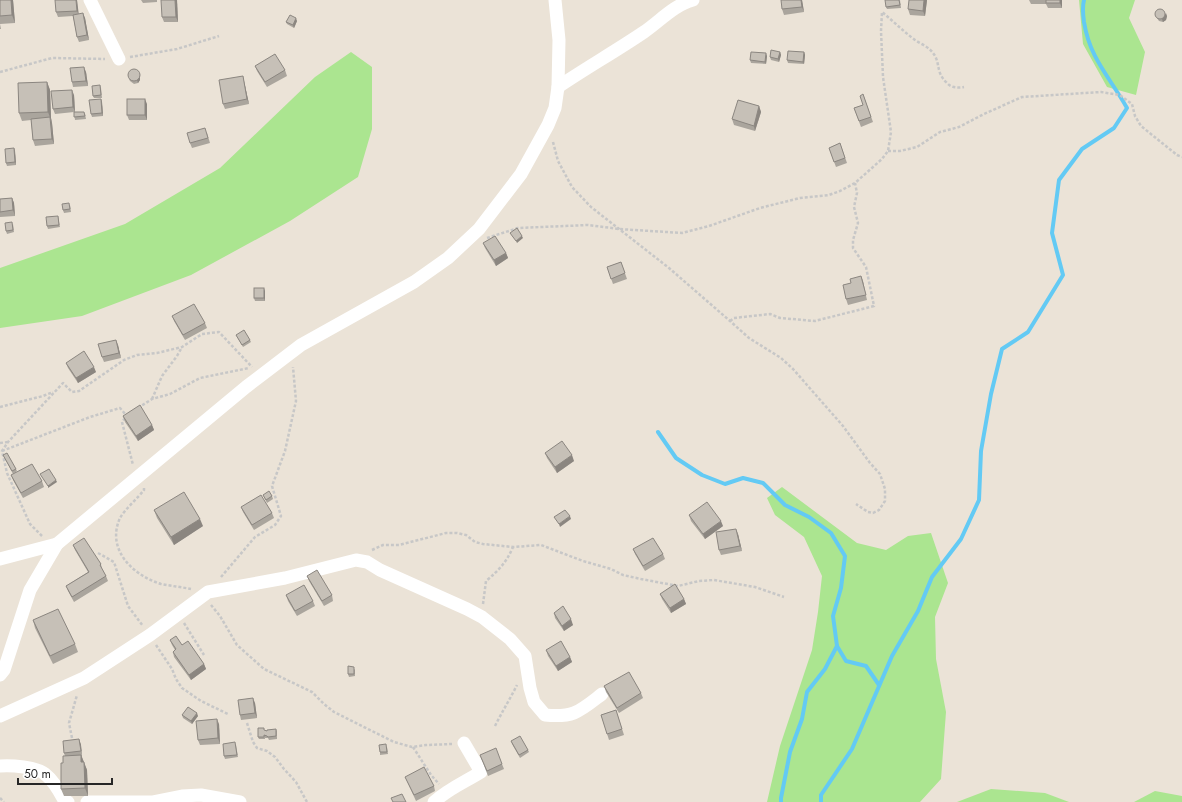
<svg xmlns="http://www.w3.org/2000/svg" width="1182" height="802" viewBox="0 0 1182 802" font-family="Jost,sans-serif">
	<rect width="100%" height="100%" fill="#ebe3d7"/>
	<g fill="#abe590">
		<path d="M1079 0H1135L1129 18 1145 52 1136 95 1107 87 1083 44Z"/>
		<path d="M351 52 372 67V129L358 177 290 221 191 275 82 316 0 328V268L125 224 220 168 315 77Z"/>
		<path d="M782 487 857 543 886 550 908 536 931 533 948 583 935 617 936 659 946 712 941 779 920 802H767L780 746 812 650 818 612 822 576 804 537 775 515 767 498Z"/>
		<path d="M991 789 1045 793 1069 802H957Z"/>
		<path d="M1155 791 1182 796V802H1134Z"/>
	</g>
	<g fill="none" stroke-linecap="round" stroke-linejoin="round">
		<g stroke="#63caf4" stroke-width="4">
			<path d="M658 432 676 458 702 475 725 484 743 478 763 483 785 505 809 517 831 533 845 556 841 588 833 616 837 646 846 661 866 666 879 685"/>
			<path d="M781 802V798L790 752 802 719 807 692 825 669 837 646"/>
			<path d="M821 802V795L852 749 892 656 918 611 932 577 961 539 979 500 981 451 991 394 1002 349 1028 332 1063 275 1052 233 1059 180 1082 149 1114 128 1127 108C1109 76 1090 59 1084 22 1083 14 1082 8 1084 0"/>
		</g>
		<g stroke="#c7c7c7" stroke-width="2.5" stroke-dasharray="3 2" stroke-linecap="butt">
			<path d="M130 57 177 49 219 36"/>
			<path d="M0 72 52 58 105 59"/>
			<path d="M553 142 558 161 572 187 591 207 669 268 730 321 749 338 781 358 793 369 843 426 870 463 880 474 885 489V501L879 510 873 513 868 512 856 504"/>
			<path d="M888 151H900L917 147 940 132 959 127 984 114 1022 97 1101 92 1120 95 1132 104 1135 116 1141 126 1177 155 1182 157"/>
			<path d="M487 238 518 228 588 225 619 229 682 233 709 226 760 208 800 198 829 195 840 191 855 183 882 159 888 151 891 132 883 77 881 31 882 12C893 21 903 31 915 40 921 44 929 47 933 53 941 63 935 72 947 83 951 88 958 88 964 87"/>
			<path d="M730 321 734 318 770 314 780 318 815 321 874 306 866 267 853 248V240L858 223 854 207 857 193 855 183"/>
			<path d="M152 399 162 376 177 356 182 347"/>
			<path d="M0 407 43 396 53 392"/>
			<path d="M138 408 152 399 170 394 200 378 249 368"/>
			<path d="M125 418 122 422 133 465"/>
			<path d="M0 443 8 442"/>
			<path d="M2 451 90 417 120 408 126 415"/>
			<path d="M144 488V490C138 498 125 509 120 518 106 549 132 575 161 584 171 586 181 587 191 589"/>
			<path d="M42 536 30 524 7 473 2 451 8 442 63 383 72 392 79 391 124 360 137 355 157 353 182 347 202 334 219 332 252 367"/>
			<path d="M372 550 383 545H399L446 533H457L466 535 475 542 483 544 513 547 541 545 583 561 611 569 623 575 641 579 678 586 699 581 714 580 755 587 784 597"/>
			<path d="M98 553 114 562 128 606 143 626"/>
			<path d="M221 577 255 537 275 525 281 516 272 486 285 451 296 401 293 367"/>
			<path d="M483 604 486 581C499 570 506 563 513 547"/>
			<path d="M211 605 220 616 237 645 264 669 312 692 324 704 334 712 394 742 412 747 426 745 452 744"/>
			<path d="M184 623 204 655"/>
			<path d="M156 645 172 669 176 679 182 688 201 701 228 714"/>
			<path d="M247 723 253 742 257 748 267 751 275 757 284 769 296 782 307 802"/>
			<path d="M495 726C502 712 510 699 517 685"/>
			<path d="M72 738 69 723 77 695"/>
			<path d="M413 747 431 775 439 784"/>
			<path d="M0 798 4 802"/>
		</g>
		<g stroke="#fff" stroke-width="13">
			<path d="M90 0 119 59"/>
			<path d="M558 87C586 68 616 51 644 32 660 21 674 5 693 0"/>
			<path d="M0 559 57 544"/>
			<path d="M0 675 4 670 30 590 57 544 246 387 301 345 414 282 448 258 479 229 521 174 548 125 555 108 558 87 559 40 555 0"/>
			<path d="M0 716 84 678 150 635 208 592 285 578 356 560 367 562 380 570 467 609 482 617 510 639 525 656 530 688 534 702 545 715C574 718 580 711 602 694"/>
			<path d="M0 766C11 765 37 767 45 774 54 781 60 792 65 802H68"/>
			<path d="M87 802H152L182 796 201 795 240 802"/>
			<path d="M434 802C448 789 465 782 481 772L464 743"/>
		</g>
	</g>
	<g fill="#aaa59d">
		<path d="M0 0H13L15 23 0 24 1 29H0Z"/>
		<path d="M77 0 78 14 85 18 89 40 79 42 77 37 73 16 58 17 56 12Z"/>
		<path d="M141 0H157V2L143 3Z"/>
		<path d="M177 0 178 22H164L162 17Z"/>
		<path d="M802 0 804 12 784 15 782 9Z"/>
		<path d="M900 0 901 8 887 9 886 7Z"/>
		<path d="M927 0 925 16 910 15 908 9Z"/>
		<path d="M1029 0H1062V8H1048L1046 4H1031Z"/>
		<path d="M1155 15 1167 16 1166 20 1163 22 1159 21Z"/>
		<path d="M297 21 294 28 287 24 286 22Z"/>
		<path d="M780 52 781 55 779 62 771 60 770 57Z"/>
		<path d="M804 52 805 55 804 64 788 63 787 60Z"/>
		<path d="M767 56 766 64 751 63 750 60Z"/>
		<path d="M255 66 285 70 287 76 267 87 257 71Z"/>
		<path d="M86 72 88 86 73 87 72 82Z"/>
		<path d="M140 76V80L138 83 134 84 130 81 129 79Z"/>
		<path d="M243 76 244 81 249 104 225 109 223 104Z"/>
		<path d="M47 82 50 90 51 118 52 123 54 144 35 146 33 140 31 120 22 121 19 113Z"/>
		<path d="M100 85 101 88 102 98H94L93 96Z"/>
		<path d="M863 94 873 122 861 127 854 108 863 105Z"/>
		<path d="M74 95 75 112 85 114 86 119 75 120 74 112 55 114 53 109Z"/>
		<path d="M101 99 102 102 103 116 92 117 91 114Z"/>
		<path d="M147 104V120H129L127 115Z"/>
		<path d="M759 106 761 112 755 131 734 125 732 119Z"/>
		<path d="M207 133 210 143 192 148 190 143Z"/>
		<path d="M840 143 847 163 836 167 829 148Z"/>
		<path d="M14 148 15 151 16 165 7 166 6 163Z"/>
		<path d="M12 198 14 203 15 216 0 217V199Z"/>
		<path d="M70 205 71 212 64 213 63 210Z"/>
		<path d="M58 216 60 227 48 229 47 226Z"/>
		<path d="M13 224 14 232 7 234 6 231Z"/>
		<path d="M483 243 506 253 508 258 496 266 485 248Z"/>
		<path d="M621 262 627 279 613 284 607 267Z"/>
		<path d="M861 276 867 300 848 305 846 299 851 283Z"/>
		<path d="M265 291V301H255L254 298Z"/>
		<path d="M172 316 205 323 207 328 185 340 174 321Z"/>
		<path d="M236 335 250 340 251 342 243 347Z"/>
		<path d="M118 345 121 358 104 362 102 357Z"/>
		<path d="M66 363 96 372 78 383 68 368Z"/>
		<path d="M123 416 152 425 154 430 138 441 125 422Z"/>
		<path d="M545 453 574 461 557 473 547 458Z"/>
		<path d="M3 455 16 469 17 471 13 474Z"/>
		<path d="M11 475 42 481 44 487 23 498 13 480Z"/>
		<path d="M263 495 272 496 273 499 267 503Z"/>
		<path d="M241 507 272 513 274 518 254 530 243 512Z"/>
		<path d="M154 510 203 526 174 545 157 518Z"/>
		<path d="M689 515 723 526 705 539 691 521Z"/>
		<path d="M738 534 742 551 721 555 719 550Z"/>
		<path d="M73 545 101 564 102 570 106 576 108 581 74 602 68 591 66 586 88 572 75 550Z"/>
		<path d="M633 549 663 554 665 559 645 571 635 554Z"/>
		<path d="M307 576 332 595 333 601 324 606 309 581Z"/>
		<path d="M660 594 684 599 686 604 671 613 662 599Z"/>
		<path d="M286 595 313 601 315 606 297 616 288 601Z"/>
		<path d="M554 613 573 625 564 631 555 618Z"/>
		<path d="M33 620 75 644 78 652 53 664 35 628Z"/>
		<path d="M170 640 204 664 206 669 191 680 174 657 173 652 175 650 172 645Z"/>
		<path d="M546 650 570 657 572 662 558 671 548 656Z"/>
		<path d="M355 669V676L349 677 348 674Z"/>
		<path d="M604 686 641 693 643 698 619 713 606 692Z"/>
		<path d="M255 703 257 718 241 720 240 715Z"/>
		<path d="M616 710 624 735 609 740 601 715Z"/>
		<path d="M182 715 198 716 192 724 183 718Z"/>
		<path d="M219 724 220 744 200 745 198 740Z"/>
		<path d="M276 729 277 731V739L269 740 268 738H265V739H259L258 737 265 731H267Z"/>
		<path d="M79 739 81 745 82 757 87 770 88 796H64L61 789 63 763 65 756 64 753Z"/>
		<path d="M511 741 528 750 529 752 520 758 512 744Z"/>
		<path d="M236 745 238 757 225 759 224 756Z"/>
		<path d="M387 747 388 754 380 755V752Z"/>
		<path d="M480 755 502 764 504 769 488 776Z"/>
		<path d="M405 777 434 786 435 791 416 801Z"/>
	</g>
	<g fill="#8b8680">
		<path d="M11 0H13L15 23 12 15Z"/>
		<path d="M76 0H77L79 16 77 11Z"/>
		<path d="M175 0H177L178 22 176 17Z"/>
		<path d="M801 0H802L804 12 802 7Z"/>
		<path d="M924 0H927L925 16 923 11Z"/>
		<path d="M1060 0H1062V8L1060 3Z"/>
		<path d="M83 13 85 18 89 40 87 35Z"/>
		<path d="M1166 13 1167 16 1166 20 1163 22 1162 19Z"/>
		<path d="M296 18 297 21 294 28 293 25Z"/>
		<path d="M780 52 781 55 779 62 778 59Z"/>
		<path d="M804 52 805 55 804 64 803 62Z"/>
		<path d="M766 53 767 56 766 64 765 62Z"/>
		<path d="M84 67 86 72 88 86 86 81Z"/>
		<path d="M139 73 140 76V80L138 83 137 80Z"/>
		<path d="M243 76 244 81 249 104 247 99Z"/>
		<path d="M47 82 50 90 51 118 52 123 54 144 52 139 51 120 48 112Z"/>
		<path d="M72 90 74 95 75 112 73 107Z"/>
		<path d="M101 99 102 102 103 116 102 113Z"/>
		<path d="M145 99 147 104V120L145 115Z"/>
		<path d="M759 106 761 112 755 131 754 126Z"/>
		<path d="M14 148 15 151 16 165 15 162Z"/>
		<path d="M12 198 14 203 15 216 13 210Z"/>
		<path d="M522 236 523 238 517 243 516 241Z"/>
		<path d="M506 253 508 258 496 266 494 260Z"/>
		<path d="M861 276 863 281 867 300 866 295Z"/>
		<path d="M264 288 265 291V301L264 298Z"/>
		<path d="M116 340 118 345 121 358 119 353Z"/>
		<path d="M94 367 96 372 78 383 76 378Z"/>
		<path d="M152 425 154 430 138 441 136 436Z"/>
		<path d="M572 455 574 461 557 473 555 467Z"/>
		<path d="M56 480 57 482 48 488V486Z"/>
		<path d="M570 516 571 519 560 527 559 524Z"/>
		<path d="M200 519 203 526 174 545 171 537Z"/>
		<path d="M721 521 723 526 705 539 703 534Z"/>
		<path d="M736 529 738 534 742 551 740 546Z"/>
		<path d="M684 599 686 604 671 613 670 608Z"/>
		<path d="M571 619 573 625 564 631 562 626Z"/>
		<path d="M570 657 572 662 558 671 556 666Z"/>
		<path d="M204 664 206 669 191 680 189 675Z"/>
		<path d="M253 698 255 703 257 718 255 713Z"/>
		<path d="M197 713 198 716 192 724 191 721Z"/>
		<path d="M217 719 219 724 220 744 218 738Z"/>
		<path d="M79 739 81 745 82 757Z"/>
		<path d="M81 755 87 770 88 796 85 788 81 762Z"/>
	</g>
	<g fill="#c6c0b7" stroke="#8b8680">
		<path d="M0 0H11L12 15 0 16Z"/>
		<path d="M55 0H76L77 11 56 12Z"/>
		<path d="M161 0H175L176 17H162Z"/>
		<path d="M781 0H801L802 7 782 9Z"/>
		<path d="M885 0H899L900 5 886 7Z"/>
		<path d="M909 0H924L923 11 908 9Z"/>
		<rect x="1046" y="0" width="14" height="3"/>
		<circle cx="1160" cy="14" r="5"/>
		<path d="M83 13 87 35 77 37 73 15Z"/>
		<path d="M290 15 296 18 293 25 286 22Z"/>
		<path d="M771 50 780 52 778 59 770 57Z"/>
		<path d="M788 51 804 52 803 62 787 60Z"/>
		<path d="M751 52 766 53 765 62 750 60Z"/>
		<path d="M275 54 285 70 265 82 255 66Z"/>
		<path d="M84 67 86 81 72 82 70 68Z"/>
		<circle cx="134" cy="75" r="6"/>
		<path d="M243 76 247 99 223 104 219 80Z"/>
		<path d="M47 82 48 112 19 113 18 83Z"/>
		<path d="M100 85 101 95 93 96 92 86Z"/>
		<path d="M72 90 73 107 53 109 51 91Z"/>
		<path d="M863 94 871 117 859 121 854 108 863 105 860 96Z"/>
		<path d="M101 99 102 113 91 114 89 100Z"/>
		<rect x="127" y="99" width="18" height="16"/>
		<path d="M738 100 759 106 754 126 732 119Z"/>
		<path d="M74 112H84L85 116 74 117Z"/>
		<path d="M50 117 52 139 33 140 31 119Z"/>
		<path d="M205 128 208 138 190 143 187 133Z"/>
		<path d="M840 143 845 158 834 162 829 148Z"/>
		<path d="M14 148 15 162 6 163 5 149Z"/>
		<path d="M12 198 13 210 0 212V199Z"/>
		<path d="M69 203 70 209 63 210 62 204Z"/>
		<path d="M58 216 59 225 47 226 46 217Z"/>
		<path d="M12 222 13 230 6 231 5 223Z"/>
		<path d="M517 228 522 236 516 241 510 233Z"/>
		<path d="M495 236 506 253 494 260 483 243Z"/>
		<path d="M621 262 625 273 611 279 607 267Z"/>
		<path d="M861 276 866 295 846 299 843 285 851 283 850 279Z"/>
		<rect x="254" y="288" width="10" height="10"/>
		<path d="M194 304 205 323 183 335 172 316Z"/>
		<path d="M244 330 250 340 242 345 236 335Z"/>
		<path d="M116 340 119 353 102 357 98 344Z"/>
		<path d="M84 351 94 367 76 378 66 363Z"/>
		<path d="M140 405 152 425 136 436 123 416Z"/>
		<path d="M562 441 572 455 555 467 545 453Z"/>
		<path d="M7 453 16 469 12 471 3 455Z"/>
		<path d="M32 464 42 481 21 493 11 475Z"/>
		<path d="M49 469 56 480 48 486 40 474Z"/>
		<path d="M269 491 272 496 266 500 263 495Z"/>
		<path d="M184 492 200 519 171 537 154 510Z"/>
		<path d="M261 495 272 513 252 525 241 507Z"/>
		<path d="M707 502 721 521 703 534 689 515Z"/>
		<path d="M565 510 570 516 559 524 554 517Z"/>
		<path d="M736 529 740 546 719 550 716 532Z"/>
		<path d="M84 538 101 564 100 565 106 576 72 597 66 586 89 572 73 545Z"/>
		<path d="M653 538 663 554 643 566 633 549Z"/>
		<path d="M317 570 332 595 322 601 307 576Z"/>
		<path d="M675 584 684 599 670 608 660 594Z"/>
		<path d="M304 585 313 601 295 611 286 595Z"/>
		<path d="M563 606 571 619 562 626 554 613Z"/>
		<path d="M58 609 75 644 50 656 33 620Z"/>
		<path d="M176 636 182 645 188 641 204 664 189 675 173 652 176 649 170 640Z"/>
		<path d="M561 641 570 657 556 666 546 650Z"/>
		<path d="M348 666 354 667V674H348Z"/>
		<path d="M629 672 641 693 617 708 604 686Z"/>
		<path d="M253 698 255 713 240 715 238 700Z"/>
		<path d="M188 707 197 713 191 721 182 715Z"/>
		<path d="M616 710 622 729 607 734 601 715Z"/>
		<path d="M217 719 218 738 198 740 196 721Z"/>
		<path d="M258 728H264V730L267 731V730L276 729V736L268 737 267 736 264 735V737H258Z"/>
		<path d="M520 736 528 750 519 755 511 741Z"/>
		<path d="M79 739 81 751 64 753 63 741Z"/>
		<path d="M235 742 237 755 224 756 223 744Z"/>
		<path d="M386 744 387 752H380L379 745Z"/>
		<path d="M496 748 502 764 487 771 480 755Z"/>
		<path d="M81 755V762H84L85 788 61 789V763H63V756Z"/>
		<path d="M424 767 434 786 414 795 405 777Z"/>
		<path d="M402 794 406 802H393L391 798Z"/>
	</g>
	<path d="M18 778v6h94v-6" fill="none" stroke="#272727" stroke-width="2"/>
	<text x="24" y="778" font-size="12" fill="#272727" stroke="#ffffff" stroke-width="3" paint-order="stroke">50 m</text>
</svg>
